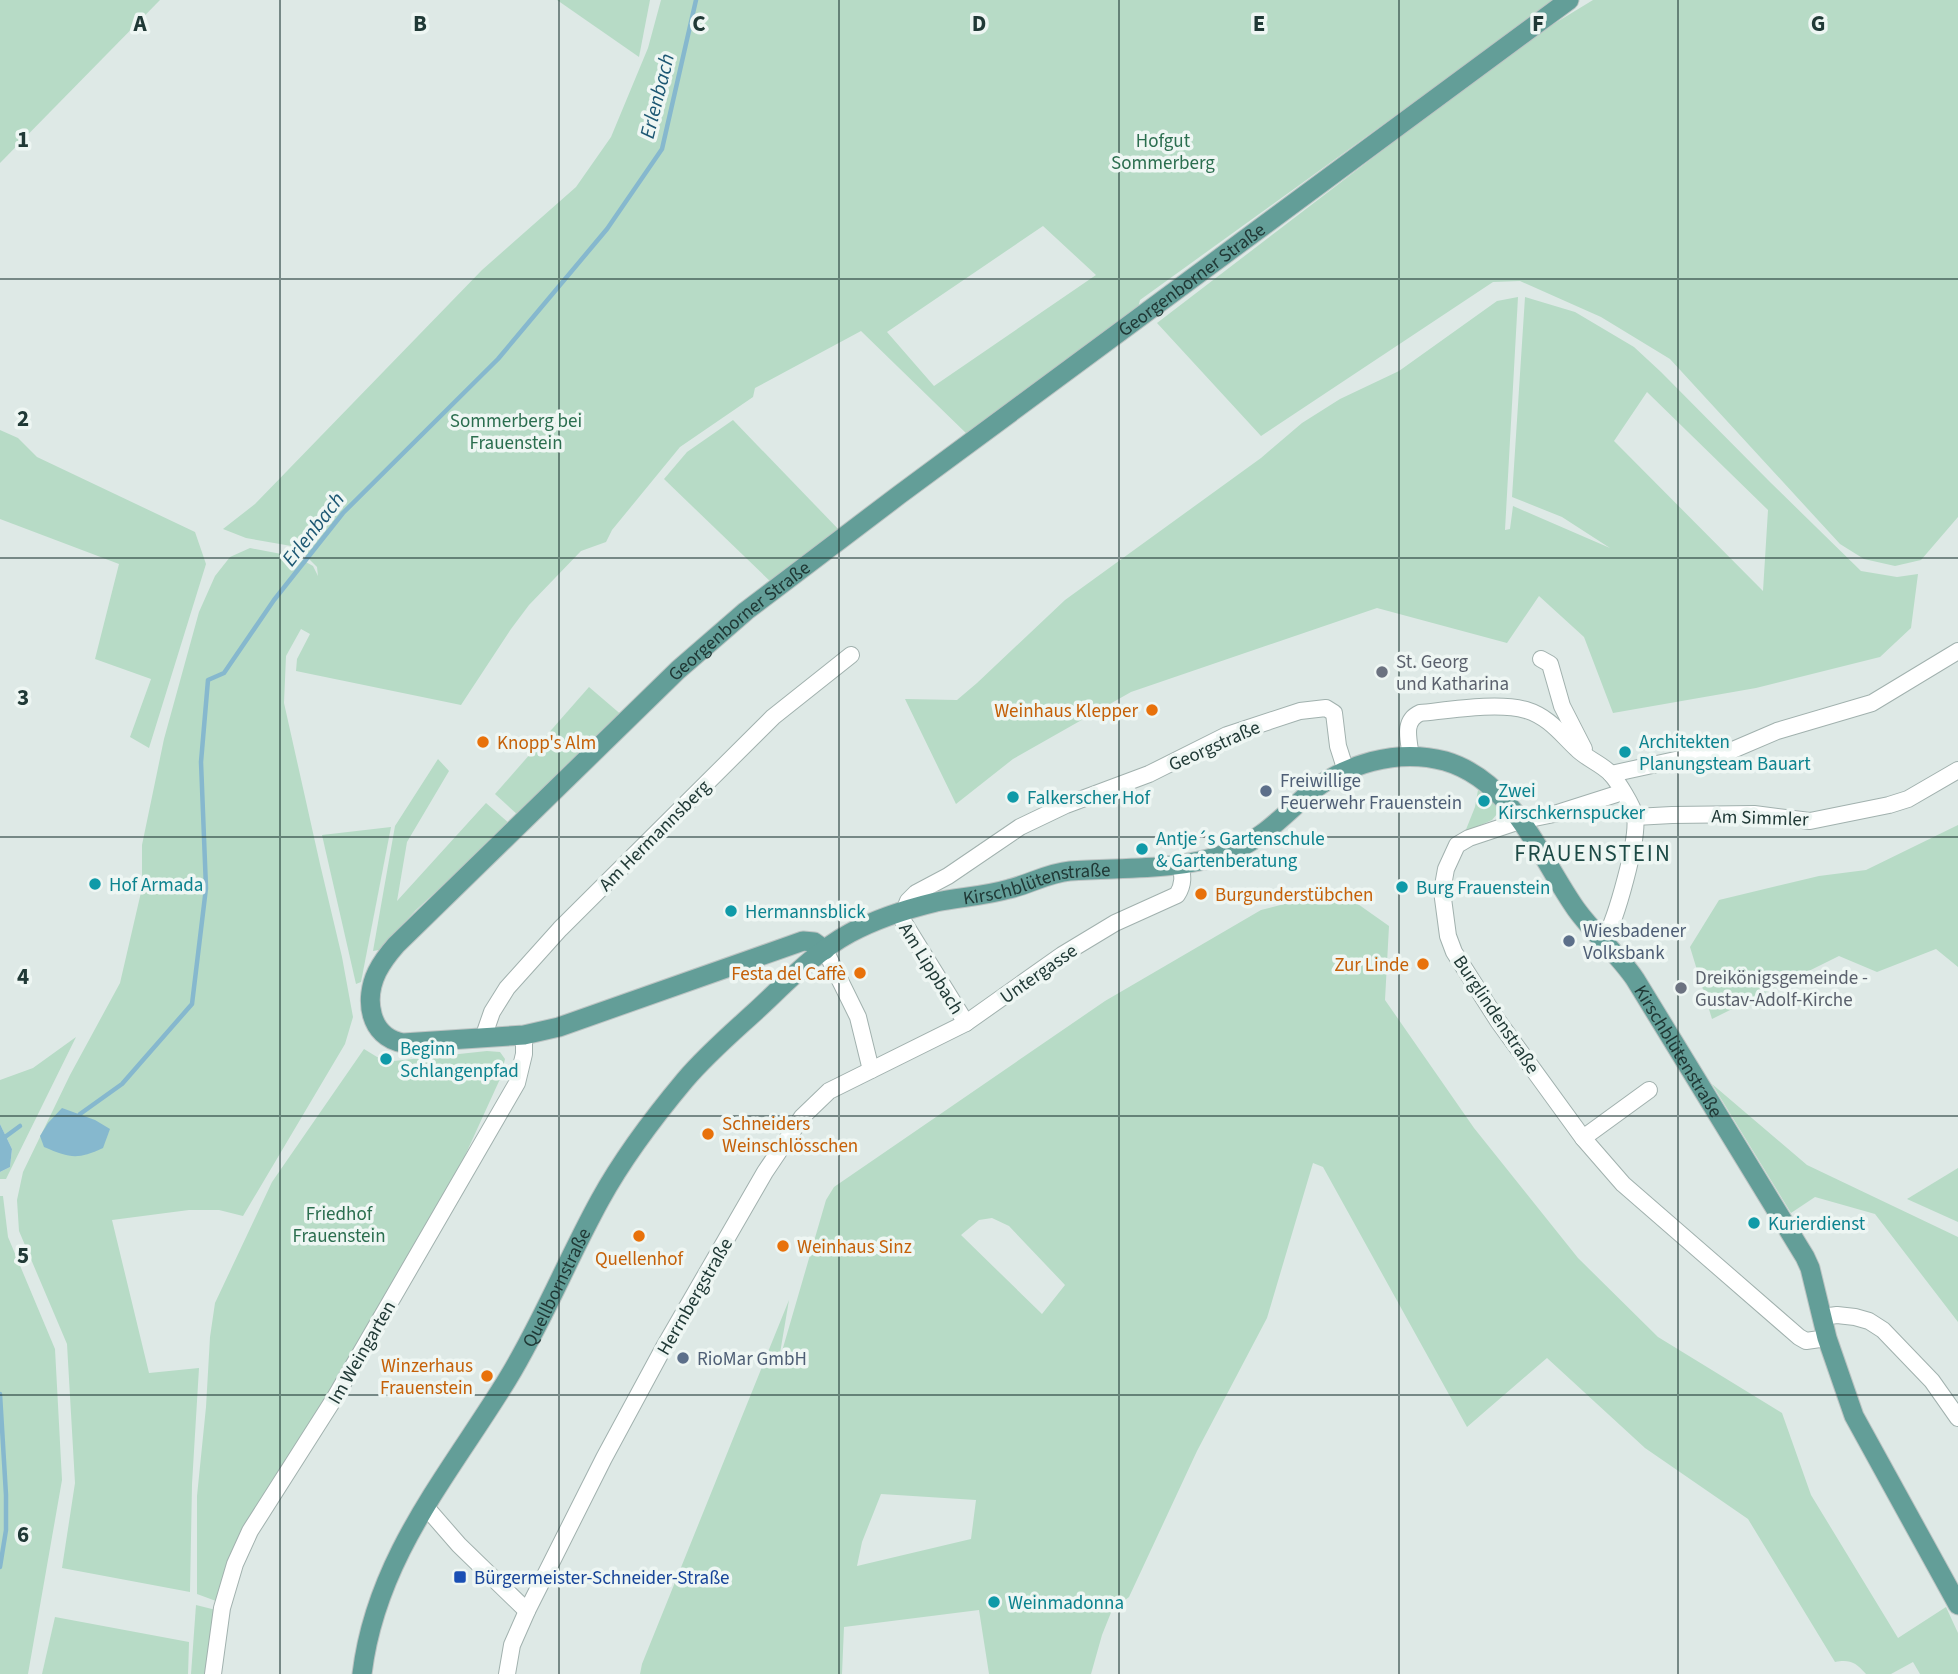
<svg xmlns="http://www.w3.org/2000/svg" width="1958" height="1674" viewBox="0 0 1958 1674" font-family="'Source Sans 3',sans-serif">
	<rect width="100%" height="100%" fill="#dee9e6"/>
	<g fill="#b7dbc6" fill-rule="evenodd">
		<path d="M0 0H160L0 163Z"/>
		<path d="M557 0H650L639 57Z"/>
		<path d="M661 0H1553L1489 48 1140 300 1137 312 969 436 861 331 755 388 753 397 680 447 612 530 606 542 581 551 529 605 511 629 461 705 296 671 297 659 310 634 301 629 286 656 284 703 320 864 342 957 353 1017 345 1044 243 1216 219 1210H189L112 1220 149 1373 199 1368 192 1484 190 1592 62 1568 75 1483 67 1344 19 1231 17 1200 23 1172 70 1075 120 983 142 888V845L164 739 199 612 215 576 230 557 250 548 297 557 313 566 318 576 317 567 297 547 246 538 223 529 255 504 482 270 576 187 611 137 648 48ZM1043 226 1096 275 934 386 887 332Z"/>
		<path d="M1593 0H1958V517L1921 560 1895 566 1864 559 1840 544 1670 359 1601 317 1520 281 1493 282 1261 436 1157 323 1434 111 1547 28Z"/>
		<path d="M1518 297 1505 530 1510 529 1513 506 1610 548 1562 517 1512 497 1525 297 1575 312 1634 347 1661 372 1770 482 1861 571 1897 577 1918 574 1911 628 1880 657 1756 688 1613 713 1584 637 1539 596 1507 643 1377 608 1131 692 1013 759 956 804 905 699 957 700 977 683 1065 600 1261 458 1302 423 1340 399 1399 371 1497 301ZM1647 392 1768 510 1763 591 1614 441Z"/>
		<path d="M733 420 842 533 774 585 664 479 687 452Z"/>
		<path d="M0 430 18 438 37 457 195 532 206 564 149 748 130 737 151 679 95 659 119 564 0 519Z"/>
		<path d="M589 687 624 717 519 816 495 794Z"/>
		<path d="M438 759 449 771 407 842 397 901 486 803 510 824 416 910 379 950 373 951 395 826Z"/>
		<path d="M1478 790 1496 805 1497 814 1492 820 1465 832 1475 807Z"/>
		<path d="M1958 825V967L1936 949 1877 972 1839 956 1712 1019 1690 947 1719 900 1819 876 1866 870Z"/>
		<path d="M391 827 361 982 356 984 322 835Z"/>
		<path d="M1338 890 1389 926 1385 1000 1474 1128 1578 1258 1658 1337 1782 1413 1811 1495 1898 1638 1946 1607 1958 1633V1674H1920L1913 1662 1891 1674H1866C1856 1662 1849 1659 1835 1662L1748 1519 1645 1448 1547 1358 1467 1427 1323 1167 1313 1163 1267 1318 1197 1451 1129 1597 1112 1610 1102 1635 1091 1674H989L979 1610 844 1627 842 1674H640L642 1664 789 1300 778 1365 826 1200 834 1187 1105 1001 1261 910ZM992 1218 1009 1226 1065 1285 1042 1314 961 1235 979 1220ZM881 1494 976 1500 971 1539 857 1566 862 1542Z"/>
		<path d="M76 1037 6 1179H0V1172L10 1167 12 1149 0 1124V1080L33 1068Z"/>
		<path d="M364 1049 382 1060 394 1061 487 1051 500 1052 505 1059 500 1079 463 1160 216 1601 197 1594V1496L206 1407 210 1337 215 1303 272 1182Z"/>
		<path d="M1712 1084 1807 1165 1958 1237V1322L1875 1214 1815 1197 1791 1213Z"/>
		<path d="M1958 1168V1222L1907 1199Z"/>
		<path d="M0 1196H3L8 1237 55 1349 62 1480 28 1674H0Z"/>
		<path d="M196 1605 216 1610 210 1674H191Z"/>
		<path d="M55 1617 189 1642 188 1674H42Z"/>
	</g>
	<g fill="#86b8ce">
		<path d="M62 1108 95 1120 110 1129 103 1148C77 1160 70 1158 44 1147L40 1136 48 1123Z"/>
		<path d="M0 1124 12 1149 10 1167 0 1172Z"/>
	</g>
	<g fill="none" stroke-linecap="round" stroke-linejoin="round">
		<g stroke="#86b8ce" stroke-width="4.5">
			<path d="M80 1114 122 1084 192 1004 206 888 201 762 208 680 224 673 274 600 343 513 498 359 607 229 662 149 696 0"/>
			<path d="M5 1137 20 1126"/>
			<path d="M0 1394 6 1495V1530L0 1567"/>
		</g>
		<g stroke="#a1b1ae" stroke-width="18">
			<g id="minor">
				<path d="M1541 659 1550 664 1562 706 1584 749"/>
				<path d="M1411 757C1409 740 1402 721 1420 713 1450 710 1498 702 1526 710 1549 717 1561 734 1577 749 1587 759 1602 764 1611 774 1618 782 1633 806 1635 816 1639 839 1616 920 1604 940"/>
				<path d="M1611 774 1680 759 1721 755 1777 731 1872 703 1958 651"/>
				<path d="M1623 792 1554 814 1520 821 1469 838 1457 845 1446 869 1442 891 1448 936 1454 952 1498 1021 1583 1138 1623 1184 1799 1337 1806 1341 1827 1338"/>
				<path d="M1635 817 1672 815 1754 814 1810 821 1889 805 1908 799 1958 770"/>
				<path d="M904 911 908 901 916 893 948 876 1020 827 1066 805 1149 774 1227 735 1300 711 1326 708 1334 713 1338 746 1346 771"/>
				<path d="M898 913 966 1023"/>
				<path d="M825 950 858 1017 871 1070"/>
				<path d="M483 1038 492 1012 507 988 560 929 773 717 851 655"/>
				<path d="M1583 1138 1649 1090"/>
				<path d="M1822 1317 1837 1315 1855 1317 1869 1321 1883 1330 1932 1381 1958 1418"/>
				<path d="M425 1506 459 1545 527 1611"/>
				<path d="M213 1674 222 1608 235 1564 250 1531 334 1399 517 1083 524 1054V1035"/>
				<path d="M507 1674 512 1645 527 1611 604 1458 664 1347 765 1172 802 1117 829 1091 966 1023 1062 955 1115 923 1177 895C1184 884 1183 876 1180 863"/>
			</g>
		</g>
		<g stroke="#bcc4c3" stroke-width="21">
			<g id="major">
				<path id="s1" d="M825 950 814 942 803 941 559 1027 524 1035 403 1043C369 1037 364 999 377 972 382 962 389 953 396 945L678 670 746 611 899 495 1569 0"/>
				<path id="s2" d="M362 1674C376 1558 448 1476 507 1380 543 1321 567 1260 600 1200 623 1158 654 1117 685 1080 707 1054 733 1032 758 1009 786 983 815 952 850 933 876 919 907 909 936 902 961 897 985 896 1009 889 1030 884 1048 873 1070 871 1122 867 1176 871 1225 854 1259 842 1281 818 1307 795 1344 764 1397 748 1445 761 1513 781 1539 856 1576 909 1594 934 1618 954 1635 979L1805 1257 1810 1268 1827 1338 1854 1416 1958 1605"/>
			</g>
		</g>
		<use href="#minor" stroke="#fff" stroke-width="16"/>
		<use href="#major" stroke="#639e98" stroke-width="19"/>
	</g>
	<path fill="none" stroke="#203936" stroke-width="2" stroke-opacity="0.55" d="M280 0V1674M559 0V1674M839 0V1674M1119 0V1674M1399 0V1674M1678 0V1674M0 279H1958M0 558H1958M0 837H1958M0 1116H1958M0 1395H1958"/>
	<g fill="#6b7280" stroke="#eef6f3" stroke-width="2.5">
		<circle cx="1382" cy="672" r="7"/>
		<circle cx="1681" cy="988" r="7"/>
	</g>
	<g fill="#e8710a" stroke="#eef6f3" stroke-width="2.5">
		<circle cx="1152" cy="710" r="7"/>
		<circle cx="483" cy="742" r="7"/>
		<circle cx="1201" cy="894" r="7"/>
		<circle cx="1423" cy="964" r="7"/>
		<circle cx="860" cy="973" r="7"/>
		<circle cx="708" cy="1134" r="7"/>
		<circle cx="639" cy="1236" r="7"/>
		<circle cx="783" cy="1246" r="7"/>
		<circle cx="487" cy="1376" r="7"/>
	</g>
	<g fill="#0f9aa8" stroke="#eef6f3" stroke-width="2.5">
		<circle cx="1625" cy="752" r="7"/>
		<circle cx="1013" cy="797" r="7"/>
		<circle cx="1484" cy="801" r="7"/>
		<circle cx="1142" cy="849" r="7"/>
		<circle cx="95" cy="884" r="7"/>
		<circle cx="1402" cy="887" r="7"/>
		<circle cx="731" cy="911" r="7"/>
		<circle cx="386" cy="1059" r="7"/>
		<circle cx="1754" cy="1223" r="7"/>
		<circle cx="994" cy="1602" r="7"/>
	</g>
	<g fill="#5c6f8a" stroke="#eef6f3" stroke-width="2.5">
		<circle cx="1266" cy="791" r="7"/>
		<circle cx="1569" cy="941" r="7"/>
		<circle cx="683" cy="1358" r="7"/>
	</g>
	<rect fill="#1a4fb4" stroke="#eef6f3" stroke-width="2.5" x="453" y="1570" width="14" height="14" rx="3.5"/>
	<g text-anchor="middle" stroke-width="7" stroke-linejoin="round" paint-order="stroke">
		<g font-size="19" fill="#2b6e4f" stroke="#eef6f3">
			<text x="1163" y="147">Hofgut<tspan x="1163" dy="22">Sommerberg</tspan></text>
			<text x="516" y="427">Sommerberg bei<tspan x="516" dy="22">Frauenstein</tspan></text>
			<text x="339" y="1220">Friedhof<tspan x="339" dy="22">Frauenstein</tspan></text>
		</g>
		<g font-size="19" fill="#203936" stroke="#eef6f3">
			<text dy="7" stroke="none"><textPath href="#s1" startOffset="1601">Georgenborner Straße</textPath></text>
			<text dy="7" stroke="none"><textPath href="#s1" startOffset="1034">Georgenborner Straße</textPath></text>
			<text transform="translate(1214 745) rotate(-24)" y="7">Georgstraße</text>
			<text transform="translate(1760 817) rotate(2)" y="7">Am Simmler</text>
			<text transform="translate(654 835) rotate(-45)" y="7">Am Hermannsberg</text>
			<text dy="7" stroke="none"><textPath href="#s2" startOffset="1097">Kirschblütenstraße</textPath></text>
			<text transform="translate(932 968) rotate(58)" y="7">Am Lippbach</text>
			<text transform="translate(1038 973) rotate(-35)" y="7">Untergasse</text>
			<text transform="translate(1497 1014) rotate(56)" y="7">Burglindenstraße</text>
			<text dy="7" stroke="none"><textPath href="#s2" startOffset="1916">Kirschblütenstraße</textPath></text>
			<text dy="7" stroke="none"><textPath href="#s2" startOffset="436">Quellbornstraße</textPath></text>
			<text transform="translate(694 1296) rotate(-60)" y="7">Herrnbergstraße</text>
			<text transform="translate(361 1352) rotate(-60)" y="7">Im Weingarten</text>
		</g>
		<g font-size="19" fill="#5b616d" stroke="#eef6f3" text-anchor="start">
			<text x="1396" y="668">St. Georg<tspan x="1396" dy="22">und Katharina</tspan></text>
			<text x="1695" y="984">Dreikönigsgemeinde -<tspan x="1695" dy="22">Gustav-Adolf-Kirche</tspan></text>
		</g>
		<g font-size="19" fill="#c56008" stroke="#eef6f3" text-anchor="end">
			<text x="1138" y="717">Weinhaus Klepper</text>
			<text x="497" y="749" text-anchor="start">Knopp's Alm</text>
			<text x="1215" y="901" text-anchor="start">Burgunderstübchen</text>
			<text x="1409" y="971">Zur Linde</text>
			<text x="846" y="980">Festa del Caffè</text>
			<text x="722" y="1130" text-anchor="start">Schneiders<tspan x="722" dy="22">Weinschlösschen</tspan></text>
			<text x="797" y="1253" text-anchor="start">Weinhaus Sinz</text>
			<text x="639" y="1265" text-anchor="middle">Quellenhof</text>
			<text x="473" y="1372">Winzerhaus<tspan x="473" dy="22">Frauenstein</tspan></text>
		</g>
		<g font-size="19" fill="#0d838f" stroke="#eef6f3" text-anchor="start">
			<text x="1639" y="748">Architekten<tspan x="1639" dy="22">Planungsteam Bauart</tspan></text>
			<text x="1498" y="797">Zwei<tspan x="1498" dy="22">Kirschkernspucker</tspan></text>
			<text x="1027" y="804">Falkerscher Hof</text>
			<text x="1156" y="845">Antje´s Gartenschule<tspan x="1156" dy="22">&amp; Gartenberatung</tspan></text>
			<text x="109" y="891">Hof Armada</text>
			<text x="1416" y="894">Burg Frauenstein</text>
			<text x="745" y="918">Hermannsblick</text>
			<text x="400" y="1055">Beginn<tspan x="400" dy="22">Schlangenpfad</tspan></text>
			<text x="1768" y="1230">Kurierdienst</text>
			<text x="1008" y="1609">Weinmadonna</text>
		</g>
		<g font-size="19" fill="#4e5e75" stroke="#eef6f3" text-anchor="start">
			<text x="1280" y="787">Freiwillige<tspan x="1280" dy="22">Feuerwehr Frauenstein</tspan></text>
			<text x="1583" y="937">Wiesbadener<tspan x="1583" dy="22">Volksbank</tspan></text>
			<text x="697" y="1365">RioMar GmbH</text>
		</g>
		<g font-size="19" fill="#164399" stroke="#eef6f3" text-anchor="start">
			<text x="474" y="1584">Bürgermeister-Schneider-Straße</text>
		</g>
		<g font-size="21" font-style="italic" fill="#1c5773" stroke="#eef6f3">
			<text transform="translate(657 96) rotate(-76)" y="7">Erlenbach</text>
			<text transform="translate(313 529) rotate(-52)" y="7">Erlenbach</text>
		</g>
		<g font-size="23" letter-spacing="2" fill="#1d4a46" stroke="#eef6f3">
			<text x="1593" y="861">FRAUENSTEIN</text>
		</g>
	</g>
	<g font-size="23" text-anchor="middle" font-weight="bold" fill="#203936" stroke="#eef6f3" stroke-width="7" stroke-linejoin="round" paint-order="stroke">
		<text x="140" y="31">A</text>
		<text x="420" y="31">B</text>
		<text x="699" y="31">C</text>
		<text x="979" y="31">D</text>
		<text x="1259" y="31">E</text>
		<text x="1538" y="31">F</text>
		<text x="1818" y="31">G</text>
		<text x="23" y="147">1</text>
		<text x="23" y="426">2</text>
		<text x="23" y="705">3</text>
		<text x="23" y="984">4</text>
		<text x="23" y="1263">5</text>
		<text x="23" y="1542">6</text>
	</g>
</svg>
